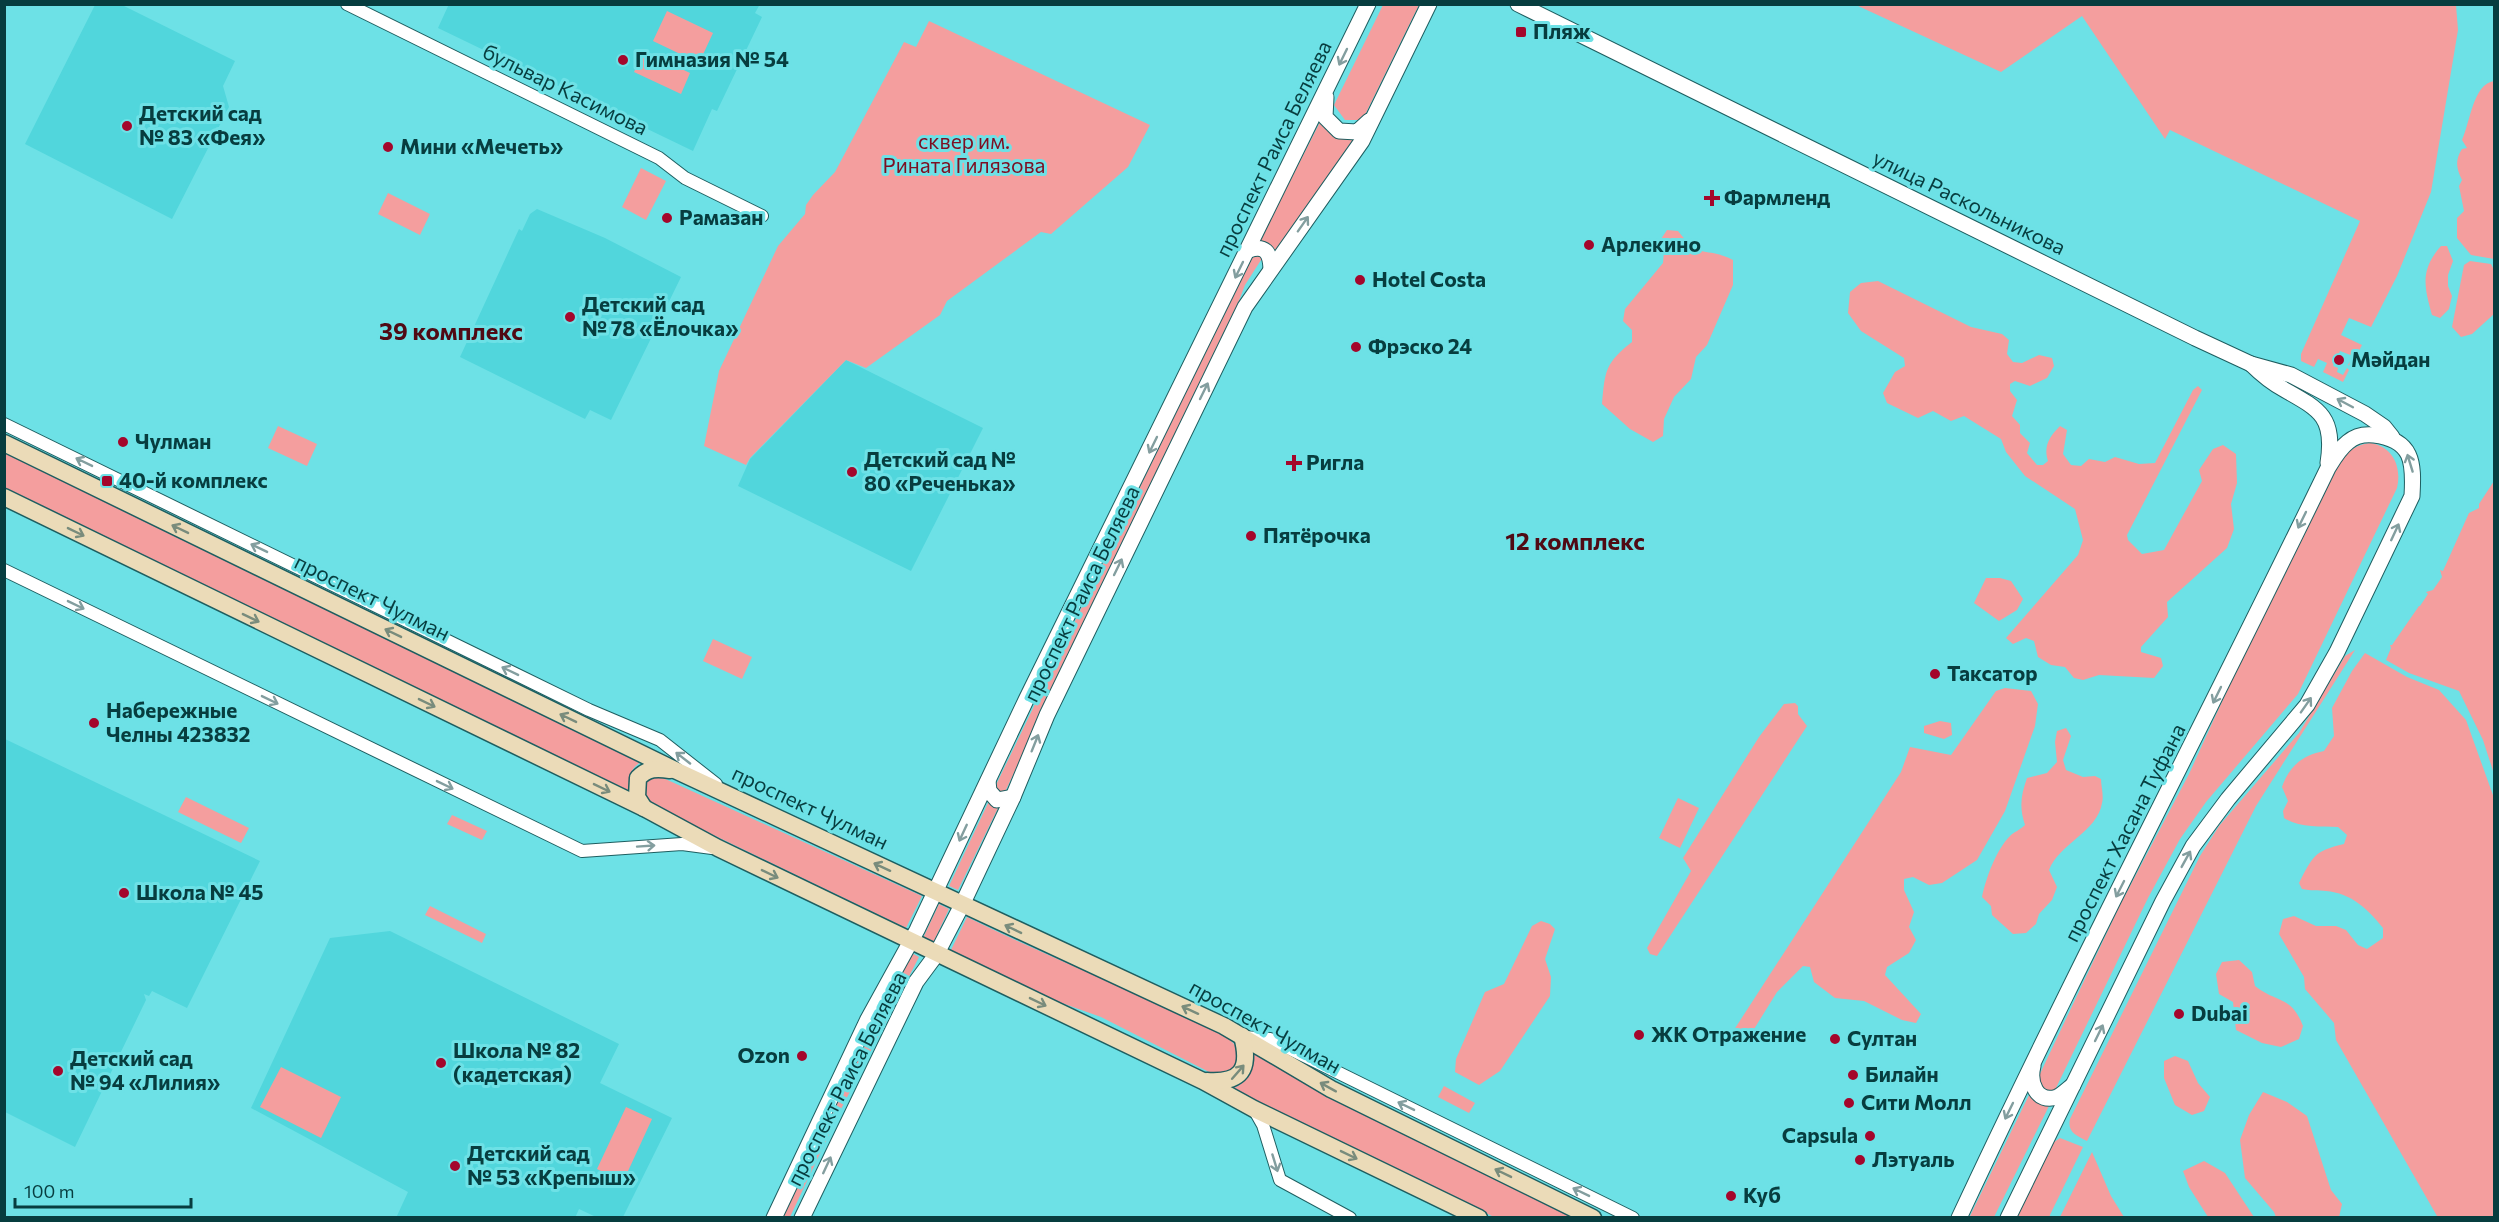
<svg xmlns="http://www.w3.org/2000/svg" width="2499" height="1222" viewBox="0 0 2499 1222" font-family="Commissioner,sans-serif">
	<rect width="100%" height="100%" fill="#6de1e6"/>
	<g fill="#51d6dc">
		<path d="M449 4H760L755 13 762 17 717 111 712 109 693 151 438 28Z"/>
		<path d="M95 5H122L235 61 223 86 229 107 172 219 25 144Z"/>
		<path d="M537 209 605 238 681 277 611 420 590 410 585 419 460 357 519 229 522 231 530 214Z"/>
		<path d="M846 360 983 428 911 571 738 486 750 459Z"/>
		<path d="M5 739 260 861 187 1008 152 991 149 996 144 994 146 1000 75 1147 5 1112Z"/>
		<path d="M390 931 619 1044 600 1083 672 1118 623 1217H596L579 1209 575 1218H396L408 1192 251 1108 330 938Z"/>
	</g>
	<g fill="#f49e9e">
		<path d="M1383 5H1419L1365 115 1358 120H1345L1334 105Z"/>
		<path d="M1856 5H2456L2458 30 2431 192 2397 276 2371 327 2349 318 2341 335 2362 345 2351 366 2348 365 2353 356 2340 351 2333 366 2338 368 2337 372 2343 375 2347 368 2349 370 2343 382 2323 372 2327 363 2318 359 2314 367 2301 361V354L2360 221 2170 130 2165 139 2082 16 2001 72Z"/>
		<path d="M667 11 713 33 699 63 653 41Z"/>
		<path d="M929 21 1150 125 1128 167 1051 234 1041 232 947 301 940 315 866 368 846 360 750 458 746 465 704 446 719 371 778 246 805 214 806 205 813 195 835 172 904 42 916 47Z"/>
		<path d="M644 51 690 73 681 94 634 72Z"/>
		<path d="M2494 81V259L2471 255 2457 238V218L2464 211 2459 186 2462 180C2456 168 2455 160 2462 149L2467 148 2462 140C2470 123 2473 84 2494 81Z"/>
		<path d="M1322 118 1357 138 1274 252 1259 242Z"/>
		<path d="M641 168 666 181 646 220 622 207Z"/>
		<path d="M388 193 430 214 420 235 378 214Z"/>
		<path d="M1667 230 1678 231C1701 261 1706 246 1733 260V285L1707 345 1696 357 1691 379 1674 397 1664 419 1663 436 1653 442 1630 429 1602 404C1605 371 1605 363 1632 342V330L1623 321 1625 309 1663 263 1664 251 1661 239Z"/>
		<path d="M2441 246H2447L2453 261 2448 275V286L2452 296 2449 309 2440 318 2432 315C2424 286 2420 270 2441 246Z"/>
		<path d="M1252 255 1262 256 1261 260 1245 285 1230 324 1003 796 995 787Z"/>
		<path d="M2470 261 2491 264 2494 270V314L2472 334 2461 337 2452 327 2464 265Z"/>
		<path d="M1878 281 1971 327 2002 334 2009 340 2007 354 2013 362 2022 363 2039 355 2052 358 2054 366 2047 378 2030 386 2015 381 2010 384V391L2017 400 2012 416 2020 425V433L2030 443 2027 453 2037 465H2043L2048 461C2043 446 2050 436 2060 426L2067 430 2063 454 2071 465 2081 466 2089 459 2105 462 2115 457 2139 464 2155 463 2193 390 2198 386 2202 390 2127 535 2128 540 2142 554 2164 550 2202 481 2199 470 2213 449 2223 445 2236 454 2237 483 2231 504 2234 529 2227 548 2167 602 2168 617 2141 647V652L2161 658 2163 666 2154 678 2099 675 2083 680 2074 678 2065 667 2051 665 2038 657 2034 641 2026 638 2013 644 2006 638 2078 555 2083 540 2075 509 2025 476 2006 452 2001 439 1964 416 1951 421 1933 411 1918 418 1887 403 1883 393 1895 372 1905 366 1904 358 1861 331 1848 313 1850 292 1861 283Z"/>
		<path d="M278 426 317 444 307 466 268 448Z"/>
		<path d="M2371 443C2393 447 2402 467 2397 488L2298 694 2206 802 2180 839 2148 898 2055 1090 2049 1091 2039 1085 2038 1078 2120 905 2189 774 2250 640 2341 459C2350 450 2357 444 2371 443Z"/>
		<path d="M4 450 643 761C629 768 627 780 630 795L5 490Z"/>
		<path d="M2494 481V774L2483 740 2459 691 2409 673 2386 660 2391 648 2390 645H2392L2419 606H2420L2428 594 2426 592 2433 590 2442 577 2440 570 2443 571 2469 513 2479 508V504Z"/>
		<path d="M1986 578H2000L2011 581 2023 599 2017 610 1999 621 1974 603Z"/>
		<path d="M713 639 752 657 742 679 703 661Z"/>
		<path d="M2355 650 2256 806 2087 1141C2076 1135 2067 1132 2070 1119L2200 856 2219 826 2299 733 2345 656Z"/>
		<path d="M2365 653 2407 677 2439 690 2466 720 2494 798V1217L2437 1216 2336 1040 2334 1023 2305 989 2304 977 2279 934 2283 919 2294 916 2316 926H2336L2346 930 2358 945 2367 949 2383 938V928C2368 909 2351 893 2326 891 2318 890 2311 891 2302 889L2299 883C2313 856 2314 851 2344 844L2347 835 2338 827C2320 826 2300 828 2284 818L2283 811 2288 801 2282 787C2289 766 2303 755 2324 751L2334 736 2332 708 2352 671Z"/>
		<path d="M2005 688 2031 691 2038 704 2035 726 2005 811 1977 860 1942 883 1929 885 1913 877 1904 879V890L1914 912 1909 927 1916 940 1909 953 1887 967 1885 975 1921 1014 1916 1023 1902 1020 1864 1001 1835 998 1814 982 1810 967 1803 966 1777 992 1746 1042 1732 1033 1901 772 1910 747 1951 755 1996 691Z"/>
		<path d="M1795 703 1798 706V714L1807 726 1657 956 1650 954 1647 948 1691 871 1683 858 1759 737 1784 704Z"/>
		<path d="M1940 721 1951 723 1952 735 1944 739 1924 733V726Z"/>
		<path d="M2066 728 2071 736 2063 760 2066 770 2083 777 2095 776 2101 779C2101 786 2104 796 2102 803 2098 831 2059 844 2049 870L2057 887 2052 900 2039 914 2036 924 2026 933 2013 934 1992 915 1991 906 1982 897C1986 878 1996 850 2010 836 2014 832 2020 830 2025 825 2019 807 2021 795 2027 778L2047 773 2057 762 2055 742 2057 731Z"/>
		<path d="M652 775 661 777 922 896 906 928 649 804 645 800 646 779Z"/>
		<path d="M186 797 249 828 241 843 178 812Z"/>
		<path d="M1678 798 1699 808 1680 848 1659 838Z"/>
		<path d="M989 801 999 806 958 890 949 886Z"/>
		<path d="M452 815 487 831 482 840 447 824Z"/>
		<path d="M939 904 949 909 933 943 923 938Z"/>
		<path d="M430 906 486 934 482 943 425 915Z"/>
		<path d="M967 917C1028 947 1091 974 1154 1001 1172 1009 1223 1030 1234 1044 1240 1052 1238 1067 1229 1072 1223 1074 1217 1074 1211 1073L1101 1017 1056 1001 950 952Z"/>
		<path d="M1541 921 1550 924 1555 929 1545 959 1551 977 1550 996 1500 1071 1479 1085 1455 1072 1456 1059 1485 992 1504 984 1532 926Z"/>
		<path d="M910 952 919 957 841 1109 790 1217 780 1218Z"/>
		<path d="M2239 960 2252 972 2255 986C2278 1004 2291 995 2303 1026L2299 1039 2281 1047 2262 1043 2236 1030 2233 1002 2219 994 2216 974 2222 962Z"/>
		<path d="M1253 1053 1376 1120 1578 1217H1494L1231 1089C1248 1083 1253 1071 1253 1053Z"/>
		<path d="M2175 1056 2188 1061 2198 1083 2210 1097 2204 1111 2192 1115 2175 1105 2164 1078V1061Z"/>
		<path d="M281 1067 341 1097 321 1138 260 1107Z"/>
		<path d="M1444 1086 1475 1103 1469 1113 1438 1097Z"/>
		<path d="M2263 1092 2287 1102 2307 1116 2331 1190 2342 1204 2339 1217H2276L2274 1212 2245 1178 2240 1140 2249 1115Z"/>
		<path d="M2030 1093 2051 1102 1994 1217 1969 1218Z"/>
		<path d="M626 1107 652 1119 623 1182 597 1169Z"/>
		<path d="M2060 1138 2083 1147 2049 1217 2015 1218 2051 1144Z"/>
		<path d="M2092 1152 2111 1196 2124 1217H2060Z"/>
		<path d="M2204 1161 2225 1173 2254 1217H2208L2189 1187 2183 1171Z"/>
	</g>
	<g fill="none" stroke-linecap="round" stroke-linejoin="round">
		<g stroke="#1e5e60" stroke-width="14">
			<g id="minor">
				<path d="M347 4 659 158 685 178 762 216"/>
				<path d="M4 424 589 710 660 740 716 784"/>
				<path d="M4 570 582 851 682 844 712 848"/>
				<path d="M1244 1037 1270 1039 1633 1218"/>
				<path d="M1254 1109 1263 1125 1280 1180 1350 1218"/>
			</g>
		</g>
		<g stroke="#1e5e60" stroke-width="17">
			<g id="tertiary">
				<path d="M1518 4 2195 338 2251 364 2291 375 2365 414 2384 427 2392 437"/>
				<path d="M1326 97 1325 117 1339 131 1357 132 1369 121"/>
				<path d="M1249 250C1265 245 1270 252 1271 268"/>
				<path d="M2251 364C2261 374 2272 383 2285 390 2321 410 2335 418 2328 463"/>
				<path d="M988 781 989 791 997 800 1013 797"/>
				<path d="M2033 1066C2029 1082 2036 1104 2057 1097 2062 1095 2068 1089 2073 1085"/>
				<path d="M774 1218 868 1019 917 930 1026 700 1368 4"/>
				<path d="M802 1218 916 982 936 955 962 905 1013 797 1047 715 1245 307 1362 141 1429 4"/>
				<path d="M1959 1218C2077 965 2207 718 2328 468 2334 458 2339 449 2348 442 2355 436 2365 434 2374 435 2413 440 2414 462 2412 496L2337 652 2307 705 2228 799 2193 846 2163 901 2008 1218"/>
			</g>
		</g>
		<g stroke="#1e5e60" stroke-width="19">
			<g id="secondary">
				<path d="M4 443 677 771 1224 1026 1331 1089 1593 1218"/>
				<path d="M4 497 644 808 718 848 1203 1081 1254 1109 1479 1218"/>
				<path d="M644 808 637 797 638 778C648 768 656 768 670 770"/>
				<path d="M1207 1081C1241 1083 1251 1070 1242 1036"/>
			</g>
		</g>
		<use href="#minor" stroke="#fff" stroke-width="12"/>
		<use href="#tertiary" stroke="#fff" stroke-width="15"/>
		<use href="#secondary" stroke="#ebdbb8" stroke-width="16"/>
	</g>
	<defs><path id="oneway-shaft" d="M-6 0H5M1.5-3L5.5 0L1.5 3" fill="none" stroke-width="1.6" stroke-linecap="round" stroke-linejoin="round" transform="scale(1.5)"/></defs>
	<g stroke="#839e9f">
		<use href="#oneway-shaft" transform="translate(1343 57) rotate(116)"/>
		<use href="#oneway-shaft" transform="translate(1303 224) rotate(-55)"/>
		<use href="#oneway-shaft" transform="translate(1239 270) rotate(116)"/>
		<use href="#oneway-shaft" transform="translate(1204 391) rotate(-64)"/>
		<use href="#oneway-shaft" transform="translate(2345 403) rotate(-152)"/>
		<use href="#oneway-shaft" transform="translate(1153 445) rotate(116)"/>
		<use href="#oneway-shaft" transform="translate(84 462) rotate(-154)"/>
		<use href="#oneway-shaft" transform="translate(2410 463) rotate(-107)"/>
		<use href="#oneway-shaft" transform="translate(2302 520) rotate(116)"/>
		<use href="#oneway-shaft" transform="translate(2395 532) rotate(-65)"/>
		<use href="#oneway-shaft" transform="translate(259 548) rotate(-154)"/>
		<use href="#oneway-shaft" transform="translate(1118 567) rotate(-64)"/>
		<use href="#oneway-shaft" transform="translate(76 605) rotate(26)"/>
		<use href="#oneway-shaft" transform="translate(510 671) rotate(-154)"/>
		<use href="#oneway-shaft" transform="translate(2217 695) rotate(116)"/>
		<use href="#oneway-shaft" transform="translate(270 700) rotate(26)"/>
		<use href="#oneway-shaft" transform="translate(2306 705) rotate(-55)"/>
		<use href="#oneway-shaft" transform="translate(1035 743) rotate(-68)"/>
		<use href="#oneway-shaft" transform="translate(683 758) rotate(-142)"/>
		<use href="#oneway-shaft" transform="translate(445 785) rotate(26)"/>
		<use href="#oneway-shaft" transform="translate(963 833) rotate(115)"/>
		<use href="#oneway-shaft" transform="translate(646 846) rotate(-4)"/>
		<use href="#oneway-shaft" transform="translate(2186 859) rotate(-61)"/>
		<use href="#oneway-shaft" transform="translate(2120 889) rotate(117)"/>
		<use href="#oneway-shaft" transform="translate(2099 1033) rotate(-64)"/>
		<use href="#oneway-shaft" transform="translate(1406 1106) rotate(-154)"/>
		<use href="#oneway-shaft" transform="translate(2009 1111) rotate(116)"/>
		<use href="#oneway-shaft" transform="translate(1275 1163) rotate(73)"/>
		<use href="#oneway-shaft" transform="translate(827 1165) rotate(-65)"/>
		<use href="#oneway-shaft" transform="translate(1581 1192) rotate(-154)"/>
	</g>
	<g stroke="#798c7c">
		<use href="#oneway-shaft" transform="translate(180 529) rotate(-154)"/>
		<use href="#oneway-shaft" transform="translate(76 532) rotate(26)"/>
		<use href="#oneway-shaft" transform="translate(251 618) rotate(26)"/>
		<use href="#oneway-shaft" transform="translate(393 633) rotate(-154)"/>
		<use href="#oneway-shaft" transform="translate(427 703) rotate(26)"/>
		<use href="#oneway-shaft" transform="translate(568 718) rotate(-154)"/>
		<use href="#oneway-shaft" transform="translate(602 788) rotate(26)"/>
		<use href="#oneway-shaft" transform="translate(882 867) rotate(-155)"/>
		<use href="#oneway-shaft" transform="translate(770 874) rotate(26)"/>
		<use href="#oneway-shaft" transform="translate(1013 929) rotate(-154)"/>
		<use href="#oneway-shaft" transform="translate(1038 1002) rotate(26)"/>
		<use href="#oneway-shaft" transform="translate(1190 1010) rotate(-155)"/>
		<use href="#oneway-shaft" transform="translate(1238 1072) rotate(-49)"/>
		<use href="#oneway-shaft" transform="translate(1328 1087) rotate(-151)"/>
		<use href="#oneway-shaft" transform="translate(1349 1155) rotate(26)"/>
		<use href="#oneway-shaft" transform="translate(1503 1173) rotate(-154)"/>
	</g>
	<g fill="#a4062b" stroke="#6de1e6" stroke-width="2">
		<rect x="1515" y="26" width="12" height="12" rx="3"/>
		<circle cx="623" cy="60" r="6"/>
		<circle cx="127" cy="126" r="6"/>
		<circle cx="388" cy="147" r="6"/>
		<path d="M1709 189h6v6h6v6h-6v6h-6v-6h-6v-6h6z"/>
		<circle cx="667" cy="218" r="6"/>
		<circle cx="1589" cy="245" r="6"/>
		<circle cx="1360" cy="280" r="6"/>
		<circle cx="570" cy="317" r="6"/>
		<circle cx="1356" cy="347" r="6"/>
		<circle cx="2339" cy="360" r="6"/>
		<circle cx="123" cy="442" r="6"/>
		<path d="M1291 454h6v6h6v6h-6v6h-6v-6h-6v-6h6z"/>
		<circle cx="852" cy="472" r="6"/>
		<rect x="101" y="475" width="12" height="12" rx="3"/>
		<circle cx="1251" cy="536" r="6"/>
		<circle cx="1935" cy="674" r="6"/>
		<circle cx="94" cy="723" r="6"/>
		<circle cx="124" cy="893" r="6"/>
		<circle cx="2179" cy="1014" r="6"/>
		<circle cx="1639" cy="1035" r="6"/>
		<circle cx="1835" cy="1039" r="6"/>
		<circle cx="802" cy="1056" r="6"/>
		<circle cx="441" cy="1063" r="6"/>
		<circle cx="58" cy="1071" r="6"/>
		<circle cx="1853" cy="1075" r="6"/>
		<circle cx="1849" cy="1103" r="6"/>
		<circle cx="1870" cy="1136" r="6"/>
		<circle cx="1860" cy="1160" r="6"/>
		<circle cx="455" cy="1166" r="6"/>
		<circle cx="1731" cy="1196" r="6"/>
	</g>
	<g text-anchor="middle" stroke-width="6" stroke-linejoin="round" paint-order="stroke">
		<g font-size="21" font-weight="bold" fill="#073d3f" stroke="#6de1e6" text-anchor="start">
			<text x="1533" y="39">Пляж</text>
			<text x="635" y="67">Гимназия № 54</text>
			<text x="139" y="121">Детский сад<tspan x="139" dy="24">№ 83 «Фея»</tspan></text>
			<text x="400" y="154">Мини «Мечеть»</text>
			<text x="1724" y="205">Фармленд</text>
			<text x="679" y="225">Рамазан</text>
			<text x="1601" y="252">Арлекино</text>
			<text x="1372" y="287">Hotel Costa</text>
			<text x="582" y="312">Детский сад<tspan x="582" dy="24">№ 78 «Ёлочка»</tspan></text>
			<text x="1368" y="354">Фрэско 24</text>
			<text x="2351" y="367">Мәйдан</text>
			<text x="135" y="449">Чулман</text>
			<text x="864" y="467">Детский сад №<tspan x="864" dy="24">80 «Реченька»</tspan></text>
			<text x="1306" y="470">Ригла</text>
			<text x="119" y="488">40-й комплекс</text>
			<text x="1263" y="543">Пятёрочка</text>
			<text x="1947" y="681">Таксатор</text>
			<text x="106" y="718">Набережные<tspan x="106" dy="24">Челны 423832</tspan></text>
			<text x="136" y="900">Школа № 45</text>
			<text x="2191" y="1021">Dubai</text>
			<text x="1651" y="1042">ЖК Отражение</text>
			<text x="1847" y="1046">Султан</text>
			<text x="453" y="1058">Школа № 82<tspan x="453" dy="24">(кадетская)</tspan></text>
			<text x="790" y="1063" text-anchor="end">Ozon</text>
			<text x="70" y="1066">Детский сад<tspan x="70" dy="24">№ 94 «Лилия»</tspan></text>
			<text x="1865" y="1082">Билайн</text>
			<text x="1861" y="1110">Сити Молл</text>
			<text x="1858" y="1143" text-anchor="end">Capsula</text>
			<text x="467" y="1161">Детский сад<tspan x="467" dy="24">№ 53 «Крепыш»</tspan></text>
			<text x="1872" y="1167">Лэтуаль</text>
			<text x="1743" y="1203">Куб</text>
		</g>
		<g font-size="21" fill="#073d3f" stroke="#6de1e6">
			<text transform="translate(565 90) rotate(26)" y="7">бульвар Касимова</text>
			<text transform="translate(1274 149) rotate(-64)" y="7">проспект Раиса Беляева</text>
			<text transform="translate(1969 203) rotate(26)" y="7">улица Раскольникова</text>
			<text transform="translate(1082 594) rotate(-64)" y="7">проспект Раиса Беляева</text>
			<text transform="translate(372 598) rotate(26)" y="7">проспект Чулман</text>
			<text transform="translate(810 808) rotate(25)" y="7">проспект Чулман</text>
			<text transform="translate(2125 833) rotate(-63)" y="7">проспект Хасана Туфана</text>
			<text transform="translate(1265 1027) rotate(29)" y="7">проспект Чулман</text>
			<text transform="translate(847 1079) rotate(-63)" y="7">проспект Раиса Беляева</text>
		</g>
		<g font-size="21" fill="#7d0f22" stroke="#6de1e6">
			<text x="964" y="149">сквер им.<tspan x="964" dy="24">Рината Гилязова</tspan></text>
		</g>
		<g font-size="24" font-weight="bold" fill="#500a14" stroke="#6de1e6">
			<text x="451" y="340">39 комплекс</text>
			<text x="1575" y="550">12 комплекс</text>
		</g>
	</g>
	<rect width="2499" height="1222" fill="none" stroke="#073d3f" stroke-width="12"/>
	<path d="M15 1198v9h176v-9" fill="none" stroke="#073d3f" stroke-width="3"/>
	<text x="24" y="1198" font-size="18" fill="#073d3f" stroke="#6de1e6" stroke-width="4.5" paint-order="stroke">100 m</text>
</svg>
